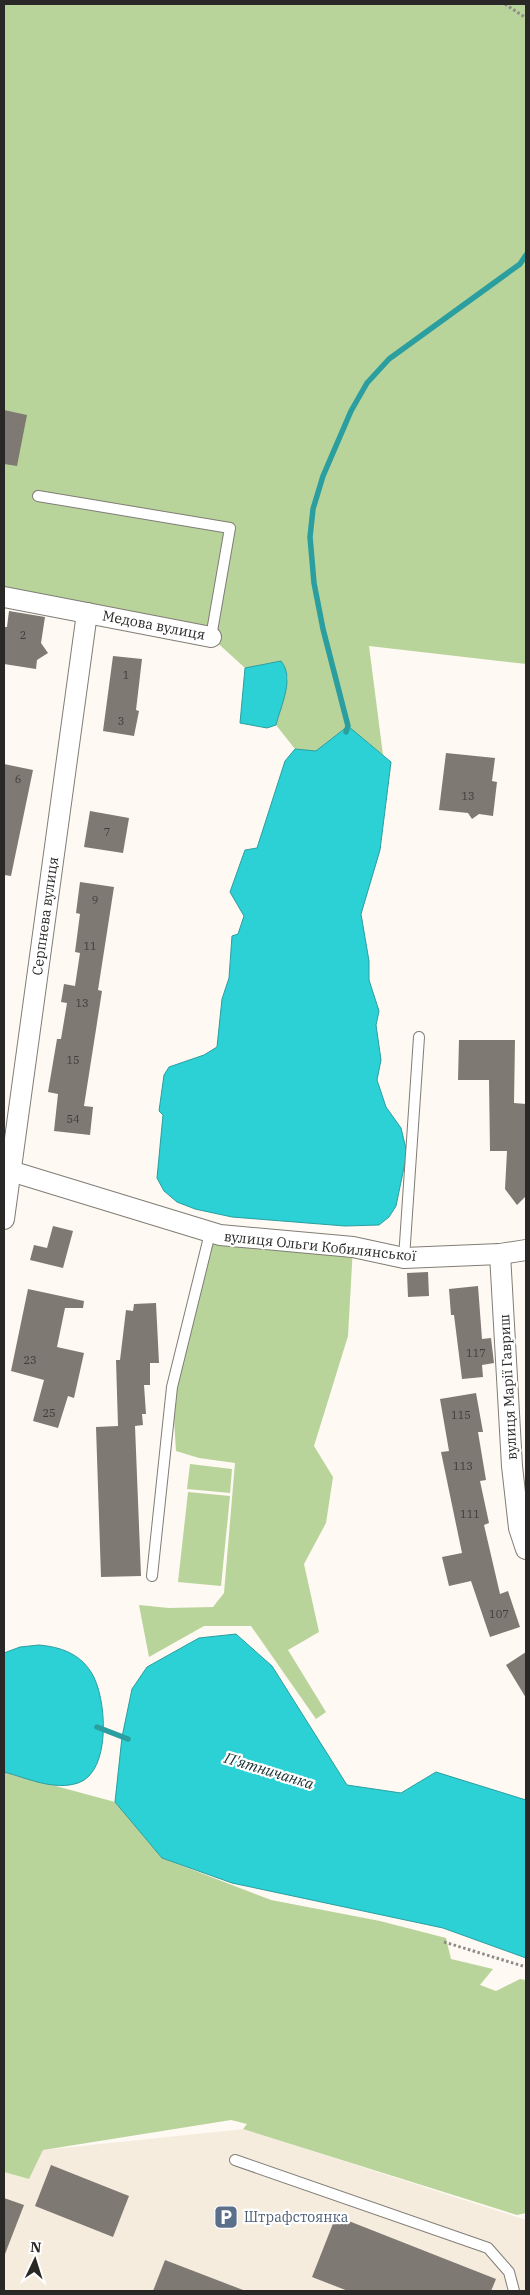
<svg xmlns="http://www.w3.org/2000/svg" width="530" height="2295" viewBox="0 0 530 2295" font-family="'IBM Plex Serif',serif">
	<rect width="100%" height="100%" fill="#fef9f2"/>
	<path fill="#f6ecde" d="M244 2129 526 2220V2291H4V2172L29 2179 43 2150Z"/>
	<g fill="#b9d49a">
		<path d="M4 4H526V664L369 646 383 755 348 726 316 751 295 749 276 725 288 678 281 661 245 668 211 637 4 597Z"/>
		<path d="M210 1233 353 1247 348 1336 314 1446 333 1477 326 1523 304 1564 319 1632 288 1650 326 1712 316 1719 251 1626H204L149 1657 139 1605 169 1608 213 1607 224 1593 235 1463 199 1458 176 1451 172 1387Z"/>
		<path d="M190 1464 232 1469 230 1493 187 1489Z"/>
		<path d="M188 1492 230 1496 221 1586 178 1582Z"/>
		<path d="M4 1772 115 1802 162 1858 271 1900 380 1921 446 1938 451 1959 493 1969 480 1985 496 1991 520 1979 526 1980V2213L517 2215 243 2129 247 2124 231 2120 43 2150 29 2179 4 2172Z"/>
	</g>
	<g fill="#2cd1d5" stroke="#2b9ea0">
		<path d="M281 661C295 678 281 705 276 725L267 728 240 723 245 668Z"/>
		<path d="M348 726 391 762 380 850 361 914 369 961V980L379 1011 376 1025 381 1060 377 1080 386 1107 401 1128 407 1153 396 1206 389 1217 379 1225 345 1226 232 1217 195 1209 177 1202 164 1191 157 1178 163 1115 159 1111 164 1075 169 1067 204 1055 217 1047 222 999 229 978 232 936 238 934 244 916 230 892 245 850 257 848 285 761 295 749 316 751Z"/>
		<path d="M236 1634 272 1666 347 1785 401 1793 436 1772 526 1800V1958L443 1928 232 1883 162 1858 115 1802 122 1737 132 1689 147 1667 199 1638Z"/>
		<path d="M39 1645C60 1647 79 1653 91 1672 107 1696 112 1772 78 1783 54 1791 27 1778 4 1772V1653L20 1647Z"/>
	</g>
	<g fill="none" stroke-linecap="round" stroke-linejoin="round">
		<g stroke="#2b9ea0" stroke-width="5.5">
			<path d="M346 732 348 726 323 629 314 583 310 537 313 509 323 476 351 411 367 383 389 359 520 264 526 255"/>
			<path d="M97 1727 128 1739"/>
		</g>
	</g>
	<g fill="#7e7973">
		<path d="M4 410 27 415 17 466 4 464Z"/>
		<path d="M9 611 45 617 41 643 48 653 37 660 36 669 4 664V627H7Z"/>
		<path d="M113 656 142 659 136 710 139 711 134 736 103 731Z"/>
		<path d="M446 753 495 758 492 781 497 782 493 816 479 814 472 819 468 813 439 810Z"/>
		<path d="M4 764 33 770 11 876 4 875Z"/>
		<path d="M90 811 129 818 123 853 84 847Z"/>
		<path d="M80 882 114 887 98 990 102 991 84 1106 93 1107 90 1135 54 1131 58 1094 48 1092 57 1039H61L67 1003 61 1002 64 984 75 986 80 953 75 952 80 914 76 913Z"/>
		<path d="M459 1040H515L514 1103 526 1104V1196L517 1205 505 1189 507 1151H490L489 1080H458Z"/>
		<path d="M53 1226 73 1231 63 1268 30 1260 34 1245 47 1248Z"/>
		<path d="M428 1272 429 1296 408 1297 407 1273Z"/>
		<path d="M478 1286 482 1339 491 1338 494 1363 482 1365 483 1377 462 1379 454 1315H451L449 1289Z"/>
		<path d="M28 1289 84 1301 83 1308H65L57 1347 84 1353 74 1398 68 1396 58 1428 33 1421 44 1380 11 1371Z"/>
		<path d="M156 1303 159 1363H150V1385H144L146 1414H142L143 1425 135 1426 141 1576 101 1577 96 1427 118 1426 116 1360H120L126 1310 133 1311 134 1304Z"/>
		<path d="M476 1393 483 1432H478L486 1480 480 1481 489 1523 484 1525 500 1594 508 1591 520 1627 490 1637 471 1581 449 1586 442 1557 462 1553 441 1452 449 1451 440 1399Z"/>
		<path d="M526 1652V1698L506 1665Z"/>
		<path d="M51 2165 129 2196 113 2237 35 2206Z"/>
		<path d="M4 2198 24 2205 5 2254 4 2253Z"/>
		<path d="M336 2216 496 2279 491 2291H348L312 2277Z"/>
		<path d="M165 2260 243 2290V2291H153Z"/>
	</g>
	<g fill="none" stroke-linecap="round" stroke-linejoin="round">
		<g stroke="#817d76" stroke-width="12">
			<g id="lane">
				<path d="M38 496 230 528 211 637"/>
				<path d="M404 1258 419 1037"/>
				<path d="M152 1576 172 1387 210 1233"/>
				<path d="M235 2160 488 2248 509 2272 514 2291"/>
			</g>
		</g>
		<g stroke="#817d76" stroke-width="22">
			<g id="street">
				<path d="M4 597 211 637"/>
				<path d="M4 1169 220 1235 353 1247 404 1258 500 1254 526 1250"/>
				<path d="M4 1219 87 613"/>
				<path d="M500 1254 512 1466 519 1528 526 1549"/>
			</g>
		</g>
		<g stroke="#8e8b87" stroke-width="3" stroke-dasharray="2.5 2.5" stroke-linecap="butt">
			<path d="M505 4 526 18"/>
			<path d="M444 1942 526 1967"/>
		</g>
		<use href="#lane" stroke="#fff" stroke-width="10"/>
		<use href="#street" stroke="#fff" stroke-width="20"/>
	</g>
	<defs>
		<g id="parking-square" transform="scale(1.25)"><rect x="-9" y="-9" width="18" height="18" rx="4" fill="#5c6f8a" stroke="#fff"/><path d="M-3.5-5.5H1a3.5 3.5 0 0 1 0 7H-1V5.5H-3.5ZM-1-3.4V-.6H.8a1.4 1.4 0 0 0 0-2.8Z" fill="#fff"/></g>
	</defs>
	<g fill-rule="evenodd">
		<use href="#parking-square" x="226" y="2217"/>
	</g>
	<g text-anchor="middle" stroke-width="4.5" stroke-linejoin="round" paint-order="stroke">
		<g font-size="11" fill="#3f3c39">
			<text x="23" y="639">2</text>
			<text x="126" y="679">1</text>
			<text x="121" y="725">3</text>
			<text x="18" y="783">6</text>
			<text x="468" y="800">13</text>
			<text x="107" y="836">7</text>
			<text x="95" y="904">9</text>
			<text x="90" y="950">11</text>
			<text x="82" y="1007">13</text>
			<text x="73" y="1064">15</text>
			<text x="73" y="1123">54</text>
			<text x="476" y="1357">117</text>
			<text x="30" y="1364">23</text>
			<text x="49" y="1417">25</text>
			<text x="461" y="1419">115</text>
			<text x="463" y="1470">113</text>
			<text x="470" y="1518">111</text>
			<text x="499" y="1618">107</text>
		</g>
		<g font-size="14" fill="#2a2826" stroke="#fff">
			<text transform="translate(154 625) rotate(11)" y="5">Медова вулиця</text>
			<text transform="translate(45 916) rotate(-82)" y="5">Серпнева вулиця</text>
			<text transform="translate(320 1246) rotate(6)" y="5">вулиця Ольги Кобилянської</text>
			<text transform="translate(508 1387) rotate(-93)" y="5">вулиця Марії Гавриш</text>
		</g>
		<g font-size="14" fill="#4e5e75" stroke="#fff" text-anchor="start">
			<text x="244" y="2222">Штрафстоянка</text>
		</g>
		<g font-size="15" font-style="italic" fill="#162f30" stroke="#fff">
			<text transform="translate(269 1771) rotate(17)" y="5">П'ятничанка</text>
		</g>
	</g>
	<rect width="530" height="2295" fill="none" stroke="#2a2826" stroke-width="10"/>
	<g transform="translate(35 2260) rotate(4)" stroke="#ffffff" stroke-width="4" paint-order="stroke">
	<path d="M0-4L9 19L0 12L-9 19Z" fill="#2a2826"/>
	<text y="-8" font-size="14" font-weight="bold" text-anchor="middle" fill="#2a2826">N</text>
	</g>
</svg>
